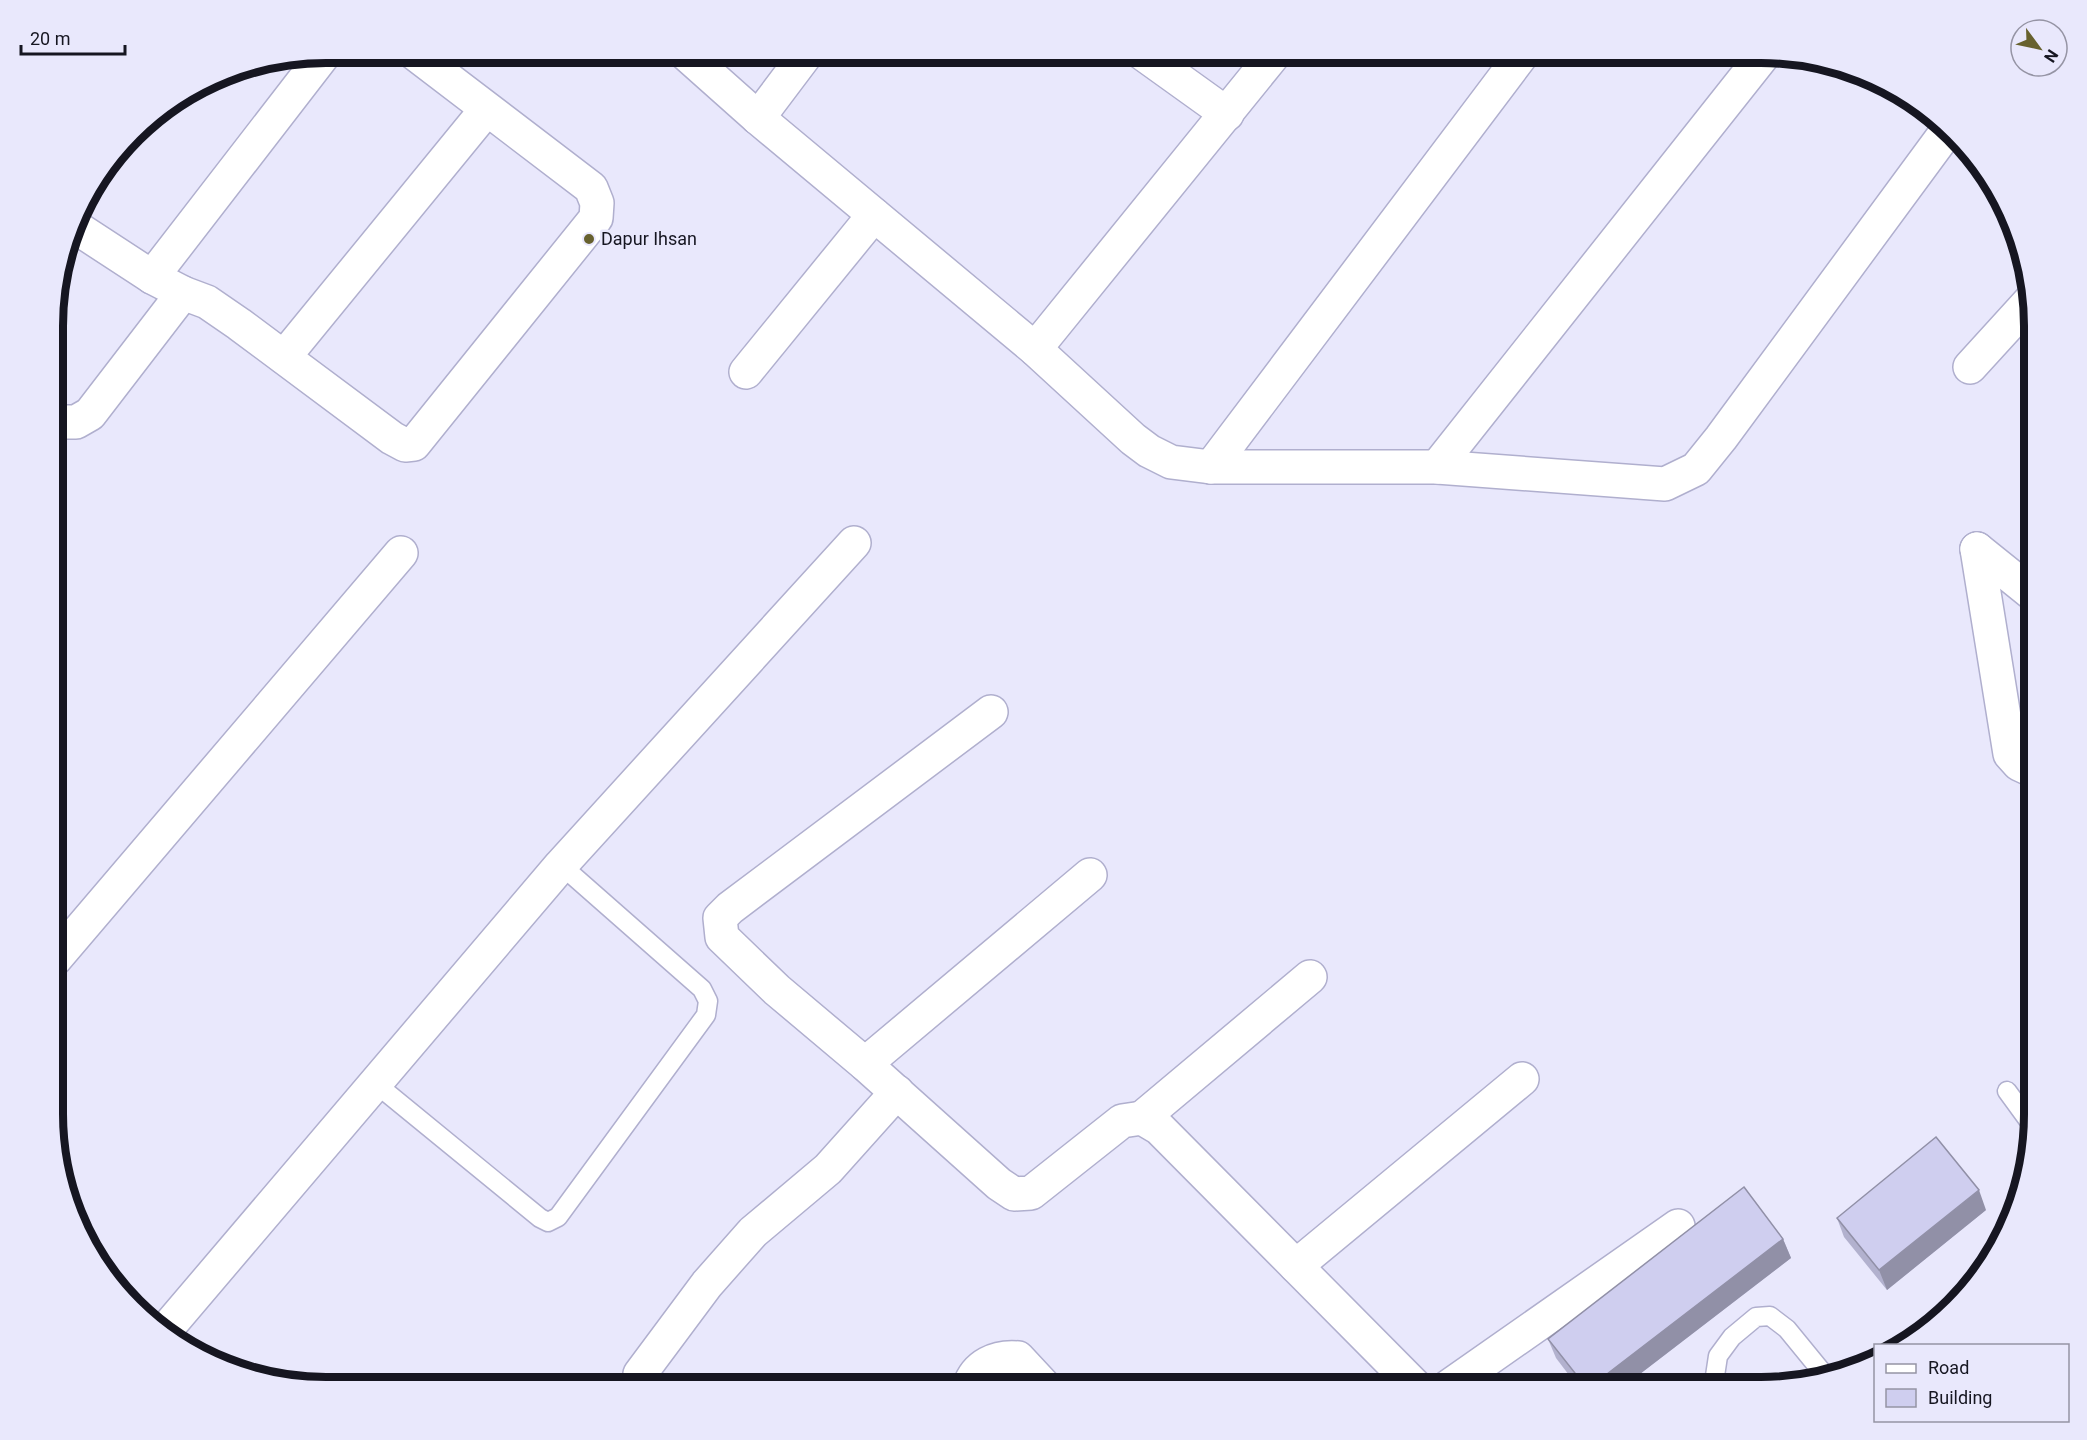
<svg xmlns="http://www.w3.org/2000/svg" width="2087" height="1440" viewBox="0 0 2087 1440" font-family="Roboto,sans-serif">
	<rect width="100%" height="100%" fill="#e9e8fc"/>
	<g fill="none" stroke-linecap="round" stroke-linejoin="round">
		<g stroke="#b0afce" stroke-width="21">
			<g id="service">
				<path d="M375 1083 540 1218 548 1222 558 1217 706 1015 708 1001 702 989 561 865"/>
				<path d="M2007 1091 2034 1128"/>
				<path d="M1723 1387 1715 1376 1718 1356 1732 1337 1756 1317 1770 1316 1787 1329 1823 1373"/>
			</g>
		</g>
		<g stroke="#b0afce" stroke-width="36">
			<g id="minor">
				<path d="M685 53 758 118 1035 349 1133 439 1149 451 1171 462 1211 467H1437L1665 484 1696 469 1721 438 1947 131"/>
				<path d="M1142 53 1227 114"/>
				<path d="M758 118 807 53"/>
				<path d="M74 226 152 277 183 293 207 302 239 324 392 438 405 445 414 444 596 218 597 203 591 188 414 53"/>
				<path d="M152 277 325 53"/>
				<path d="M1035 349 1275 53"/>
				<path d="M284 357 486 110"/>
				<path d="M1970 367 2031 300"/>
				<path d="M746 372 874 215"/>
				<path d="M55 422H76L90 414 183 293"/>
				<path d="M1211 467 1523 53"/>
				<path d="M1437 467 1765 53"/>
				<path d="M1977 549 2010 754 2019 764 2034 771"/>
				<path d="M1977 549 2034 595"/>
				<path d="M991 712 730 908 720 918 722 937 777 990 865 1064 999 1184 1014 1194 1031 1193 1122 1121 1142 1118 1159 1128 1416 1387"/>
				<path d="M55 959 401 553"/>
				<path d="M865 1064 1090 875"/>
				<path d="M1142 1118 1310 977"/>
				<path d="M1296 1266 1522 1079"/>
				<path d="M163 1333 561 865 854 543"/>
				<path d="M640 1374 707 1284 753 1232 828 1169 897 1092"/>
				<path d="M969 1387C976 1365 996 1356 1018 1358L1045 1387"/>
				<path d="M1448 1387 1678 1226"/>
			</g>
		</g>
		<use href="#service" stroke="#fff" stroke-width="18"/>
		<use href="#minor" stroke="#fff" stroke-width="33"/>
	</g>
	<g fill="#b2b1ce">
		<path d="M1986 1210 1887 1290 1844 1237 1837 1218Z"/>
		<path d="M1783 1239 1791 1258 1623 1387H1578L1556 1358 1548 1339Z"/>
	</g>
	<g fill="#9190a7">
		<path d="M1979 1190 1986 1210 1887 1290 1879 1270Z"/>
		<path d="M1783 1239 1791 1258 1623 1387H1590Z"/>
	</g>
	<g fill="#cfceef" stroke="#9190a7" stroke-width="1.5">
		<path d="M1936 1137 1979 1190 1879 1270 1837 1218Z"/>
		<path d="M1744 1187 1783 1239 1590 1387H1586L1548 1339Z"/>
	</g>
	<circle fill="#67612e" stroke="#e9e8fc" stroke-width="2" cx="589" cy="239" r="6"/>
	<g text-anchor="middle" stroke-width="5" stroke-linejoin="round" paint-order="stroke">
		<g font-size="18" fill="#161621" stroke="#e9e8fc" text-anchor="start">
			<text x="601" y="245">Dapur Ihsan</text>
		</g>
	</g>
	<path d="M0 0H2087V1440H0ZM326 63H1761A263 263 0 0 1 2024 326V1114A263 263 0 0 1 1761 1377H326A263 263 0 0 1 63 1114V326A263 263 0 0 1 326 63Z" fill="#e9e8fc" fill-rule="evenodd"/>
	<path fill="none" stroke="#161621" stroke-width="8" d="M326 63H1761A263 263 0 0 1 2024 326V1114A263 263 0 0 1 1761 1377H326A263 263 0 0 1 63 1114V326A263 263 0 0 1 326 63Z"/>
	<rect x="1874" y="1344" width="195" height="78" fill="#e9e8fc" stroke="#9594a4" stroke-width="1.5"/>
	<rect x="1886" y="1364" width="30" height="9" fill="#ffffff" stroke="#9594a4" stroke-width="1.5"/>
	<text x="1928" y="1374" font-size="18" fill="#161621">Road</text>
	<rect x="1886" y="1389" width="30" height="18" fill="#cfceef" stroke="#9594a4" stroke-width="1.5"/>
	<text x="1928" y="1404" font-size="18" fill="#161621">Building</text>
	<g transform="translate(2039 48) rotate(123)"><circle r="28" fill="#e9e8fc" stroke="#9594a4" stroke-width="1.5"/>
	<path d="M0-4.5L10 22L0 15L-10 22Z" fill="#67612e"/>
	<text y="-9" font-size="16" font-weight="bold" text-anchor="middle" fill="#161621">N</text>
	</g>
	<path d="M21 45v9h104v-9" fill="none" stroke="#161621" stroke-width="3"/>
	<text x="30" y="45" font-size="18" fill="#161621" stroke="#e9e8fc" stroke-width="4.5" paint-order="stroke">20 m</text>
</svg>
